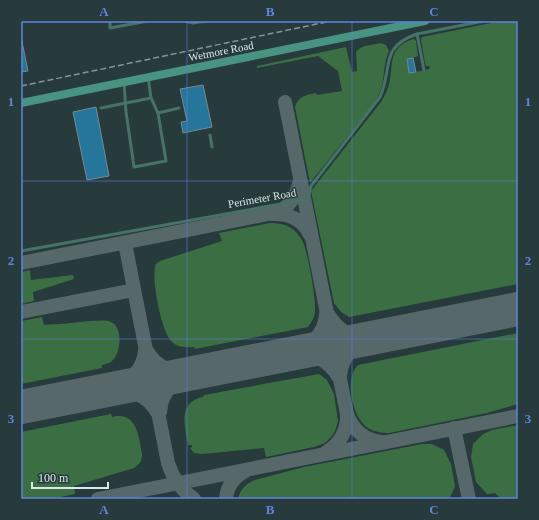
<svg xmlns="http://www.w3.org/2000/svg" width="539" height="520" viewBox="0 0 539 520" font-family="'Times New Roman',serif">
	<rect width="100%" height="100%" fill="#273b3d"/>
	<g fill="#3b6e43">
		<path d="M501 21H518V284L349 317 341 312 334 303 311 191 381 102C384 97 386 93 388 88 395 66 385 49 413 39L416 41 418 56 407 60 409 73 426 70 430 68 429 66H426L425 63 421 40 422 37Z"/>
		<path d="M381 43 386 45 389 51C381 69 387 83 375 102L310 183 295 107C298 96 306 95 316 93L317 95 342 91 338 71 318 56 257 68V66L346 47 352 72 357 71 356 52 360 48 365 46Z"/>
		<path d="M270 223C286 223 296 228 303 242 308 254 316 298 315 310 315 316 312 322 308 327L195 349 194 347C184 348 174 347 169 338 161 326 152 282 155 268 155 264 157 263 160 261L222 241 219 233Z"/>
		<path d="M30 270 31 280 73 275 74 279 33 292 34 301 21 304V272Z"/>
		<path d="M42 317 44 325C59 324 74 323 90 321 96 321 103 320 108 321 123 323 122 351 113 360 110 363 106 364 102 365V368L21 384V321Z"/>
		<path d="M518 333V404L487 413 389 433C382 433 374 432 368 428 354 419 348 391 352 376 353 372 355 368 358 365Z"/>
		<path d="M319 374 327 380 334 394 338 421 335 431 332 436 325 443 314 447 266 457 264 448 202 454 194 453 190 448 192 447V445H188C185 427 177 402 203 397L204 395Z"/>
		<path d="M111 414 112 417C137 411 139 437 142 454 142 461 140 464 134 468L74 486 75 494 51 499H21V432Z"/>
		<path d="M518 425V499H501L495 493 487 494 476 482 471 457 473 444 483 434 492 430Z"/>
		<path d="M422 444H432L444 450 451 464 455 486 450 498 446 499H238C240 489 246 484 255 480L304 467Z"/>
	</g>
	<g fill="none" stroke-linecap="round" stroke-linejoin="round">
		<g stroke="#56686a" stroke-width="14">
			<path d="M285 102 347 414C348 431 339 445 325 453"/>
			<path d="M272 214C289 213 303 220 310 235"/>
			<path d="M125 243 168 463C173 479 181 490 194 499"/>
			<path d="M21 263 278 212C292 205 297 194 300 180"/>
			<path d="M506 311H518"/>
			<path d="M21 312 134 290"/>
			<path d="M328 314C337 330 353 340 371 337"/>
			<path d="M147 351C157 368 173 374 192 373"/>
			<path d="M293 353C310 346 324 336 326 315"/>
			<path d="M291 354C295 354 299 354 304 354 319 355 330 364 338 376"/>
			<path d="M340 376C343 348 360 344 383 336"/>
			<path d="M113 389C131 390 147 395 157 412"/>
			<path d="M113 389C130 382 143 371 145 351"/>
			<path d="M160 412C162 388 176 380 196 373"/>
			<path d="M347 414C353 430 365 440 381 442"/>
			<path d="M454 428 469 499"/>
			<path d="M98 499 518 416"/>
			<path d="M226 499C227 486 234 477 245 471"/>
		</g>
		<path stroke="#56686a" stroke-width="34" d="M21 407 518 309"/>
	</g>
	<g fill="#26769b" stroke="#768892">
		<path d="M21 37 28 71 21 72Z"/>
		<path d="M413 58 416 72 409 73 407 59Z"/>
		<path d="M203 85 212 127 183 133 181 122 187 121 180 89Z"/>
		<path d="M96 107 109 176 87 180 73 112Z"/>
	</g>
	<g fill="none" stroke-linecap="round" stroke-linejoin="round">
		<g stroke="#467267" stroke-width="3">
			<path d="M110 21V28L148 21"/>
			<path d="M184 21 193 23 206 21"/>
			<path d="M417 34 424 70"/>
			<path d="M124 83 126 112 134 167 166 161 158 113 151 98 148 77"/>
			<path d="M101 108 151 98"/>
			<path d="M158 113 179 108"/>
			<path d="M210 135 212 147"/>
			<path d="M21 251 308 199 311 186 380 97C393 68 379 47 417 34L484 21"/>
		</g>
		<path stroke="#489381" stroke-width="8" d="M21 103 425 21"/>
		<path stroke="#859496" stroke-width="1.5" stroke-dasharray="6 3" stroke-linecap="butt" d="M21 86 331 21"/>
	</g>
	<path fill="none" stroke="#6084de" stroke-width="1" stroke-opacity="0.55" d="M187 21V499M352 21V499M21 181H518M21 339H518"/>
	<g text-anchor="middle" stroke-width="3" stroke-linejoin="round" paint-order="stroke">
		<g font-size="11" fill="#dce7e9" stroke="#273b3d">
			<text transform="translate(221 51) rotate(-11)" y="4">Wetmore Road</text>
			<text transform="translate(262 198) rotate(-10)" y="4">Perimeter Road</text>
		</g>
	</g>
	<rect width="539" height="520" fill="none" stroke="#273b3d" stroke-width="44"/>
	<path d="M32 482v6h76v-6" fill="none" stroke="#dce7e9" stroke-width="2"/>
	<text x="38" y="482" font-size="12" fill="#dce7e9" stroke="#273b3d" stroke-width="3" paint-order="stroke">100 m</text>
	<rect x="22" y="22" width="495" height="476" fill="none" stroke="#6084de" stroke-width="1.5"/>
	<g font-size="13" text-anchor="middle" font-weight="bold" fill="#6084de">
		<text x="104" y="16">A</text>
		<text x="270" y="16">B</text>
		<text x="434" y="16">C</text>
		<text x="11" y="106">1</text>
		<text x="528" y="106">1</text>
		<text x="11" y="265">2</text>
		<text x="528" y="265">2</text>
		<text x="11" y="423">3</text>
		<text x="528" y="423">3</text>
		<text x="104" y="514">A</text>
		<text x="270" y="514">B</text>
		<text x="434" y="514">C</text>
	</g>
</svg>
